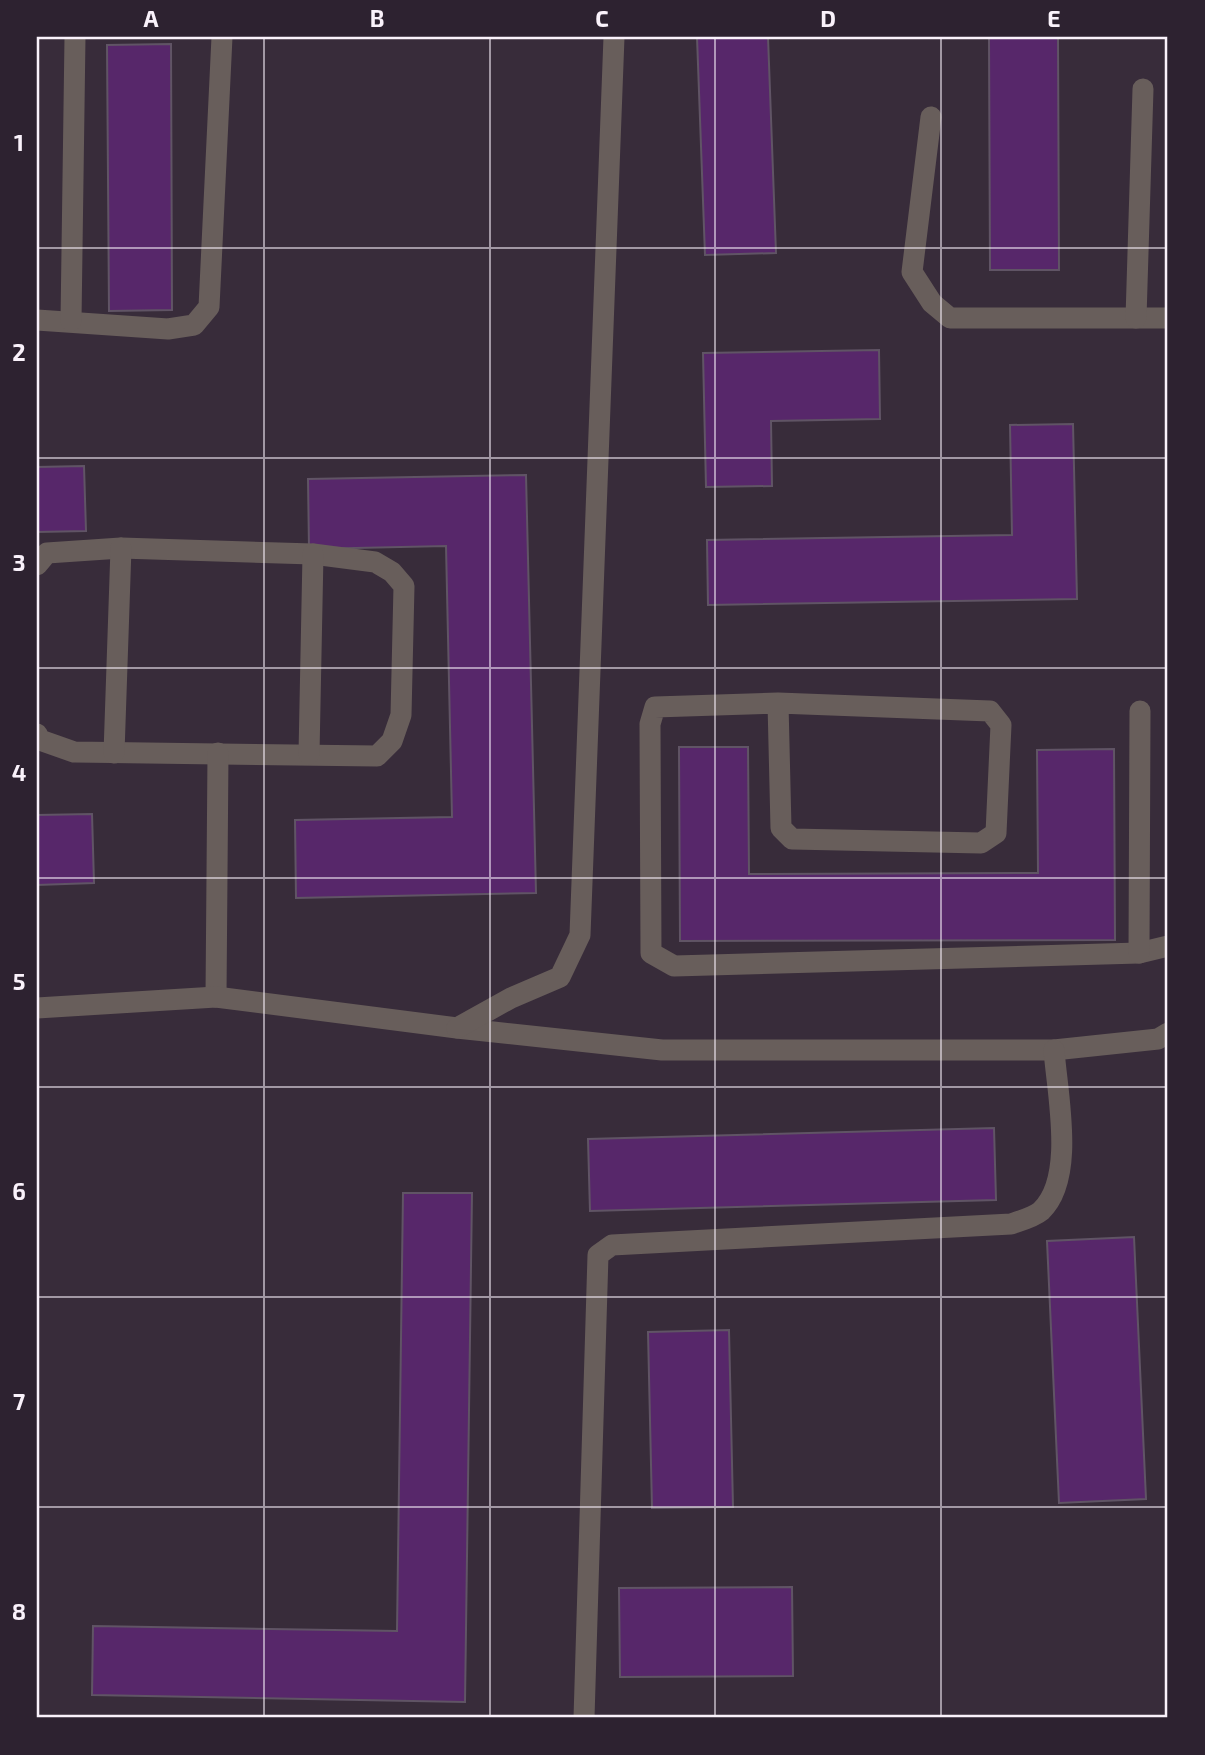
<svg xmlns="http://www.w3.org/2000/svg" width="1205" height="1755" viewBox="0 0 1205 1755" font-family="'Exo 2',sans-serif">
	<rect width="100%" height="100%" fill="#382c3a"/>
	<g fill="#57276a" stroke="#605465" stroke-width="2">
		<path d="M697 37H768L776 253 705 255Z"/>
		<path d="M989 37H1058L1059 270H990Z"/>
		<path d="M171 44 172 310 109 311 107 45Z"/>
		<path d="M879 350 880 419 771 421 772 486 706 487 703 353Z"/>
		<path d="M1073 424 1077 599 708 605 707 540 1012 535 1010 425Z"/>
		<path d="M84 466 86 531 37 532V467Z"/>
		<path d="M526 475 536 893 296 898 295 820 452 817 446 546 309 549 308 479Z"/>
		<path d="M679 747H748L749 874 1038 873 1037 750 1114 749 1115 940 680 941Z"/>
		<path d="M92 814 94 883 37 885V815Z"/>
		<path d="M994 1128 996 1200 590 1211 588 1139Z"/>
		<path d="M403 1193H472L465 1702 92 1695 93 1626 397 1631Z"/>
		<path d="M1134 1237 1146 1499 1059 1503 1047 1241Z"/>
		<path d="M729 1330 733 1507 652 1508 648 1332Z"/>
		<path d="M792 1587 793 1676 620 1677 619 1588Z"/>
	</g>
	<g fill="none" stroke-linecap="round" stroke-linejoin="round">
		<g stroke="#685e5b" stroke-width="21">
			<path d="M931 117 912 272 932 303 950 318H1168"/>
			<path d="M1136 318 1143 89"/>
			<path d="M37 320 168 329 194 325 209 307 222 37"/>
			<path d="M71 321 75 37"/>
			<path d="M37 565 47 553 121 548 313 554 375 562 392 572 404 586 401 715 392 741 377 756 74 752 40 740 37 734"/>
			<path d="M778 703 781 828 792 839 981 843 996 833 1001 725 990 711 778 703 655 707 650 724 651 953 674 966 1139 953 1168 946"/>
			<path d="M114 753 121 548"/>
			<path d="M309 754 313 554"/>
			<path d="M1139 953 1140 711"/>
			<path d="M216 997 218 753"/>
			<path d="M37 1008 216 997 457 1028 662 1050H1054L1158 1039 1168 1033"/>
			<path d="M457 1028 511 998 560 977 580 935 614 37"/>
			<path d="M584 1718 598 1255 612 1245 1011 1224C1020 1221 1034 1217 1041 1211 1076 1178 1057 1093 1054 1050"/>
		</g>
	</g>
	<path fill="none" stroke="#faf2fb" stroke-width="2" stroke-opacity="0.55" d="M264 37V1718M490 37V1718M715 37V1718M941 37V1718M37 248H1168M37 458H1168M37 668H1168M37 878H1168M37 1087H1168M37 1297H1168M37 1507H1168"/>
	<rect width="1205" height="1755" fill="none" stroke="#2d2230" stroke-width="77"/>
	<rect x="38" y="38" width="1128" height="1678" fill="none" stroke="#faf2fb" stroke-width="2.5"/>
	<g font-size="23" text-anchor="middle" font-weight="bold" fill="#faf2fb">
		<text x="151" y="27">A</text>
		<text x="377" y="27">B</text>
		<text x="602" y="27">C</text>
		<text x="828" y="27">D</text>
		<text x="1054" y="27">E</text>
		<text x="19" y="151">1</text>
		<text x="19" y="361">2</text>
		<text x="19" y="571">3</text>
		<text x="19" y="781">4</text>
		<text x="19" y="990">5</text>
		<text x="19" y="1200">6</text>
		<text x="19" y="1410">7</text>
		<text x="19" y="1620">8</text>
	</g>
</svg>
